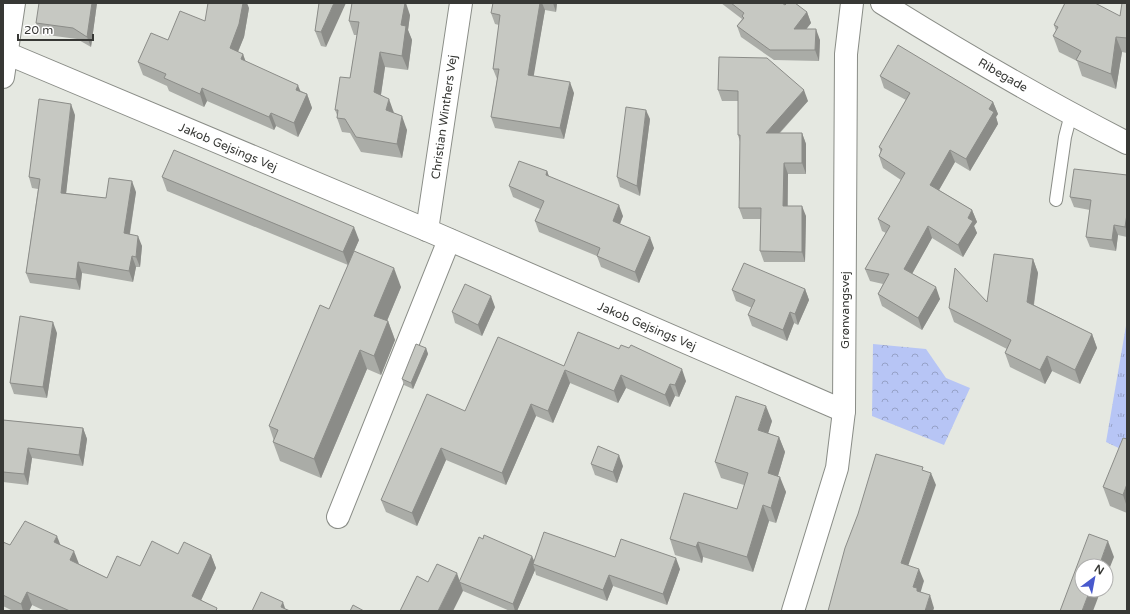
<svg xmlns="http://www.w3.org/2000/svg" width="1130" height="614" viewBox="0 0 1130 614" font-family="'Varela Round',sans-serif">
	<defs>
		<pattern id="grass-tufts" width="24" height="20" patternUnits="userSpaceOnUse"><rect width="24" height="20" fill="#b7c5f5"/><path d="M3 7l-1-3M5 7V3M7 7l1-3M15 17l-1-3M17 17v-4M19 17l1-3" fill="none" stroke="#96a1c7"/></pattern>
		<pattern id="forest-crowns" width="20" height="18" patternUnits="userSpaceOnUse"><rect width="20" height="18" fill="#b7c5f5"/><path d="M2 6a3 3 0 1 1 6 0M12 15a3 3 0 1 1 6 0" fill="none" stroke="#96a1c7"/></pattern>
	</defs>
	<rect width="100%" height="100%" fill="#e5e8e1"/>
	<path fill="url(#grass-tufts)" d="M1127 320V452L1106 442Z"/>
	<path fill="url(#forest-crowns)" d="M873 344 926 349 946 378 970 388 944 445 872 416Z"/>
	<g fill="none" stroke-linecap="round" stroke-linejoin="round">
		<g stroke="#8a8d87" stroke-width="14">
			<path id="lane" d="M1056 200 1065 137 1071 114"/>
		</g>
		<g stroke="#8a8d87" stroke-width="24">
			<g id="street">
				<path d="M882 3C962 53 1043 100 1127 143"/>
				<path d="M6 53 427 230 844 411"/>
				<path d="M3 77 14 3"/>
				<path d="M427 230 461 3"/>
				<path d="M338 517 449 240"/>
				<path d="M793 611 837 468 844 411 846 54 852 3"/>
			</g>
		</g>
		<use href="#lane" stroke="#fff" stroke-width="12"/>
		<use href="#street" stroke="#fff" stroke-width="22"/>
	</g>
	<g fill="#aaaca7">
		<path d="M97 3 91 47 77 39 40 34 36 23Z"/>
		<path d="M319 3 326 47 321 46 315 31Z"/>
		<path d="M493 3H557L556 12 545 10 533 76 574 93 564 139 495 128 491 117 497 79 493 69 499 25 495 24 491 13Z"/>
		<path d="M721 3H782L785 5 807 12 811 23 806 29 820 40 819 61 774 60 741 37 737 26 742 19Z"/>
		<path d="M1127 3V53L1122 52 1116 89 1082 76 1077 61 1059 52 1053 36 1056 31 1054 25 1120 16Z"/>
		<path d="M249 8 244 37 238 52 243 54 245 62 307 94 312 108 298 137 276 126 274 130 207 101 204 107 169 91 167 86 143 75 138 62 205 21Z"/>
		<path d="M410 15 408 30 412 40 408 70 385 67 381 95 407 130 402 158 361 152 350 133 342 132 337 118V115L335 110 350 78 357 35H354L349 21Z"/>
		<path d="M719 57 808 101 780 133H802L806 144V174H788V206L806 216 805 262H764L760 251 761 219H743L739 208 740 142 738 135V101H722L718 90Z"/>
		<path d="M880 76 993 102 998 114 996 117 998 124 970 171 955 162 939 190 972 210 977 222 974 226 977 233 963 257 932 238 912 274 940 299 922 330 882 306 878 294 883 284 870 281 865 269 886 233 882 231 878 219 901 180 883 168 879 156 881 153 879 147 906 100 884 88Z"/>
		<path d="M75 115 66 193 106 198 136 192 130 234 142 246 140 267H136L133 282 82 273 80 290 30 283 26 273 38 189 32 188 29 177Z"/>
		<path d="M650 119 640 196 620 187 617 177Z"/>
		<path d="M547 171 549 177 623 216 620 224 654 248 639 283 601 267 597 256 539 232 535 221 540 209 513 197 509 186Z"/>
		<path d="M1127 175V237L1118 235 1116 251 1090 247 1086 237 1090 210 1074 207 1070 197Z"/>
		<path d="M162 177 359 240 354 251 401 287 387 321H388L395 340 381 375 367 369 321 478 280 461 273 442 274 441 269 426 329 309 348 265 167 191Z"/>
		<path d="M1033 259 1038 273 1034 305 1092 334 1097 348 1080 384 1052 371 1045 384 1010 367 1005 353 1007 349 954 322 949 308 987 302Z"/>
		<path d="M805 289 809 300 798 325 794 323 787 341 752 326 748 315 752 308 736 301 732 290Z"/>
		<path d="M495 307 482 336 455 323 452 312Z"/>
		<path d="M57 333 47 398 14 394 10 383Z"/>
		<path d="M426 348 428 354 413 389 404 385 402 379Z"/>
		<path d="M564 366 686 381 679 397 675 396 670 407 626 388 618 403 570 383 553 423 536 416 506 485 446 460 417 526 386 512 381 500 465 411Z"/>
		<path d="M3 420 83 428 87 439 83 466 32 458 28 485 3 482Z"/>
		<path d="M772 421 768 433 779 437 785 452 778 476 786 492 776 523 769 521 753 572 703 557 702 563 675 555 670 539 737 509 744 485 721 478 715 462Z"/>
		<path d="M1127 439V513L1110 506 1103 487Z"/>
		<path d="M591 464 623 466 617 483 595 475Z"/>
		<path d="M3 542 10 545H60L79 564 107 578 178 554 211 555 216 568 201 600 218 611H45L32 605 29 611H13L3 606Z"/>
		<path d="M615 557 680 569 667 605 613 586 607 601 536 575 535 570 517 611H510L463 591 428 582 460 581 534 560Z"/>
	</g>
	<g fill="#8b8c88">
		<path d="M92 3H97L91 47 87 37Z"/>
		<path d="M243 3H247L249 8 244 37 234 61 230 48Z"/>
		<path d="M334 3H346L326 47 321 32Z"/>
		<path d="M399 3H406L410 15 408 30 412 40 408 70 402 56Z"/>
		<path d="M540 3H542L545 10 532 86 528 75Z"/>
		<path d="M553 3H557L556 12Z"/>
		<path d="M807 12 811 23 798 40 794 29Z"/>
		<path d="M816 29 820 40 819 61 815 50Z"/>
		<path d="M1116 37 1122 52 1116 89 1111 74Z"/>
		<path d="M380 52 385 67 379 107 374 92Z"/>
		<path d="M243 54 248 68 241 59Z"/>
		<path d="M570 82 574 93 564 139 560 128Z"/>
		<path d="M298 85 303 98 296 90Z"/>
		<path d="M202 88 207 101 204 107 200 94Z"/>
		<path d="M804 90 808 101 770 143 766 133Z"/>
		<path d="M307 94 312 108 298 137 294 123Z"/>
		<path d="M389 99 394 113 386 110Z"/>
		<path d="M993 102 998 114 996 117 998 124 970 171 966 159 989 109Z"/>
		<path d="M71 104 75 115 65 203 61 193Z"/>
		<path d="M646 110 650 119 640 196 637 186Z"/>
		<path d="M271 113 276 126 274 130 269 117Z"/>
		<path d="M402 116 407 130 402 158 397 144Z"/>
		<path d="M802 133 806 144V174L802 163Z"/>
		<path d="M950 150 955 162 935 197 930 185Z"/>
		<path d="M784 163 788 174 787 216 783 206Z"/>
		<path d="M547 171 551 182 546 175Z"/>
		<path d="M132 181 136 192 128 244 124 233Z"/>
		<path d="M619 205 623 216 617 231 613 221Z"/>
		<path d="M802 206 806 216 805 262 802 252Z"/>
		<path d="M972 210 977 222 974 226 977 233 963 257 958 245 968 218Z"/>
		<path d="M1127 214V231L1125 227Z"/>
		<path d="M1114 225 1118 235 1116 251 1112 240Z"/>
		<path d="M928 226 932 238 908 281 904 269Z"/>
		<path d="M354 227 359 240 348 265 343 252Z"/>
		<path d="M138 236 142 246 140 267 136 257Z"/>
		<path d="M650 237 654 248 639 283 635 272Z"/>
		<path d="M132 256 136 267 133 282 129 271Z"/>
		<path d="M1033 259 1038 273 1032 316 1027 302Z"/>
		<path d="M78 262 82 273 80 290 76 279Z"/>
		<path d="M394 268 401 287 381 335 374 316Z"/>
		<path d="M936 287 940 299 922 330 918 318Z"/>
		<path d="M805 289 809 300 798 325 795 314Z"/>
		<path d="M491 296 495 307 482 336 478 325Z"/>
		<path d="M790 312 794 323 787 341 783 330Z"/>
		<path d="M388 321 395 340 381 375 374 356Z"/>
		<path d="M53 322 57 333 47 398 43 387Z"/>
		<path d="M1092 334 1097 348 1080 384 1075 370Z"/>
		<path d="M426 348 428 354 413 389 411 383Z"/>
		<path d="M360 350 367 369 321 478 314 459Z"/>
		<path d="M1047 356 1052 371 1045 384 1040 370Z"/>
		<path d="M682 369 686 381 679 397 675 385Z"/>
		<path d="M565 370 570 383 553 423 548 411Z"/>
		<path d="M621 375 626 388 618 403 614 391Z"/>
		<path d="M670 384 675 396 670 407 665 395Z"/>
		<path d="M531 404 536 416 506 485 502 473Z"/>
		<path d="M766 406 772 421 764 446 758 430Z"/>
		<path d="M83 428 87 439 83 466 79 455Z"/>
		<path d="M779 437 785 452 774 489 768 473Z"/>
		<path d="M28 448 32 458 28 485 24 474Z"/>
		<path d="M441 448 446 460 417 526 412 513Z"/>
		<path d="M619 455 623 466 617 483 613 472Z"/>
		<path d="M931 473 936 485 905 575 901 563Z"/>
		<path d="M780 477 786 492 776 523 771 508Z"/>
		<path d="M1127 484V507L1123 495Z"/>
		<path d="M763 505 769 521 753 572 747 557Z"/>
		<path d="M57 536 62 549 54 542Z"/>
		<path d="M1108 541 1114 557 1106 577V566H1099Z"/>
		<path d="M698 542 703 557 702 563 696 547Z"/>
		<path d="M74 551 79 564 70 560Z"/>
		<path d="M211 555 216 568 197 609 192 596Z"/>
		<path d="M532 556 536 565 533 564 535 570 517 611H515L513 604Z"/>
		<path d="M676 558 680 569 667 605 663 594Z"/>
		<path d="M919 569 924 581 920 594 913 587Z"/>
		<path d="M457 573 463 591 453 611H438Z"/>
		<path d="M609 575 613 586 607 601 603 590Z"/>
		<path d="M1090 590H1101L1093 611H1082Z"/>
		<path d="M27 592 32 605 29 611H23L21 604Z"/>
		<path d="M930 595 934 608 933 611H925Z"/>
		<path d="M283 602 286 611 281 607Z"/>
	</g>
	<g fill="#c6c8c2" stroke="#8b8c88">
		<path d="M39 3H92L87 37 73 28 36 23Z"/>
		<path d="M208 3H243L239 24 230 48 243 54 241 59 298 85 296 90 307 94 294 123 271 113 269 117 202 88 200 94 164 78 166 74 138 62 151 33 168 40 180 11 205 21Z"/>
		<path d="M319 3H334L321 32 315 31Z"/>
		<path d="M352 3H405L401 25 406 26 402 56 380 52 374 92 389 99 386 110 402 116 397 144 356 137 345 119 337 118 338 110H335L340 77 350 78 359 22 349 21Z"/>
		<path d="M493 3H540L528 75 570 82 560 128 491 117 499 69H493L500 15 491 13Z"/>
		<path d="M731 3H782L785 5 787 3H795L807 12 794 29H816L815 50H770L737 26 744 18 742 16 744 13Z"/>
		<path d="M1065 3H1095L1120 16 1122 3H1127V38L1116 37 1111 74 1076 60 1081 51 1053 36 1058 27 1054 25Z"/>
		<path d="M898 45 993 102 989 109 994 112 966 159 950 150 930 185 972 210 968 218 973 221 958 245 928 226 904 269 936 287 918 318 878 294 889 274 865 269 890 226 878 219 905 173 879 156 882 149 879 147 910 93 880 76Z"/>
		<path d="M719 57 767 58 804 90 766 133H802V163H784L783 206H802V252L760 251 761 208H739L740 135H738V91L718 90Z"/>
		<path d="M39 99 71 104 61 193 106 198 109 178 132 181 124 233 138 236 136 257 132 256 129 271 78 262 76 279 26 273 40 179 29 177Z"/>
		<path d="M626 107 646 110 637 186 617 177Z"/>
		<path d="M174 150 354 227 343 252 162 177Z"/>
		<path d="M519 161 547 171 546 175 619 205 613 221 650 237 635 272 597 256 600 248 535 221 544 201 509 186Z"/>
		<path d="M1074 169 1127 175V214L1125 227 1114 225 1112 240 1086 237 1091 200 1070 197Z"/>
		<path d="M354 251 394 268 374 316 388 321 374 356 360 350 314 459 273 442 278 430 269 426 320 305 329 309Z"/>
		<path d="M994 254 1033 259 1027 302 1092 334 1075 370 1047 356 1040 370 1005 353 1011 340 949 308 955 268 987 302Z"/>
		<path d="M744 263 805 289 795 314 790 312 783 330 748 315 755 300 732 290Z"/>
		<path d="M465 284 491 296 478 325 452 312Z"/>
		<path d="M20 316 53 322 43 387 10 383Z"/>
		<path d="M578 332 619 349 621 345 629 348 631 345 682 369 675 385 670 384 665 395 621 375 614 391 565 370 548 411 531 404 502 473 441 448 412 513 381 500 427 394 465 411 498 337 564 366Z"/>
		<path d="M416 344 426 348 411 383 402 379Z"/>
		<path d="M736 396 766 406 758 430 779 437 768 473 780 477 771 508 763 505 747 557 698 542 696 547 670 539 684 493 737 509 748 473 715 462Z"/>
		<path d="M3 420 83 428 79 455 28 448 24 474 3 472Z"/>
		<path d="M1123 438 1127 439V484L1123 495 1103 487Z"/>
		<path d="M598 446 619 455 613 472 591 464Z"/>
		<path d="M876 454 923 467 922 470 931 473 901 563 919 569 913 587 917 588V591L930 595 925 611H828L845 548 858 514Z"/>
		<path d="M25 521 57 536 54 542 74 551 70 560 107 578 117 556 140 566 152 541 178 554 184 542 211 555 192 596 217 608 216 611H70L27 592 21 604 3 595V542L10 545Z"/>
		<path d="M544 532 615 557 621 539 676 558 663 594 609 575 603 590 533 564Z"/>
		<path d="M1089 534 1108 541 1099 566H1082V590H1090L1082 611H1060Z"/>
		<path d="M484 535 532 556 513 604 459 582 479 537 483 539Z"/>
		<path d="M437 564 457 573 438 611H400L417 576 428 582Z"/>
		<path d="M261 592 283 602 281 607 290 611H252Z"/>
		<path d="M353 605 364 611H350Z"/>
	</g>
	<g text-anchor="middle" stroke-width="4" stroke-linejoin="round" paint-order="stroke">
		<g font-size="12" fill="#373835" stroke="#fff">
			<text transform="translate(1003 75) rotate(30)" y="4">Ribegade</text>
			<text transform="translate(444 117) rotate(-82)" y="4">Christian Winthers Vej</text>
			<text transform="translate(228 147) rotate(23)" y="4">Jakob Gejsings Vej</text>
			<text transform="translate(845 310) rotate(-90)" y="4">Grønvangsvej</text>
			<text transform="translate(647 326) rotate(23)" y="4">Jakob Gejsings Vej</text>
		</g>
	</g>
	<rect width="1130" height="614" fill="none" stroke="#373835" stroke-width="8"/>
	<g transform="translate(1094 578) rotate(32)"><circle r="19" fill="#ffffff" stroke="#afafae"/>
	<path d="M0-3L7 15L0 10L-7 15Z" fill="#4859cd"/>
	<text y="-6" font-size="11" font-weight="bold" text-anchor="middle" fill="#373835">N</text>
	</g>
	<path d="M18 34v6h75v-6" fill="none" stroke="#373835" stroke-width="2"/>
	<text x="24" y="34" font-size="12" fill="#373835" stroke="#ffffff" stroke-width="3" paint-order="stroke">20 m</text>
</svg>
